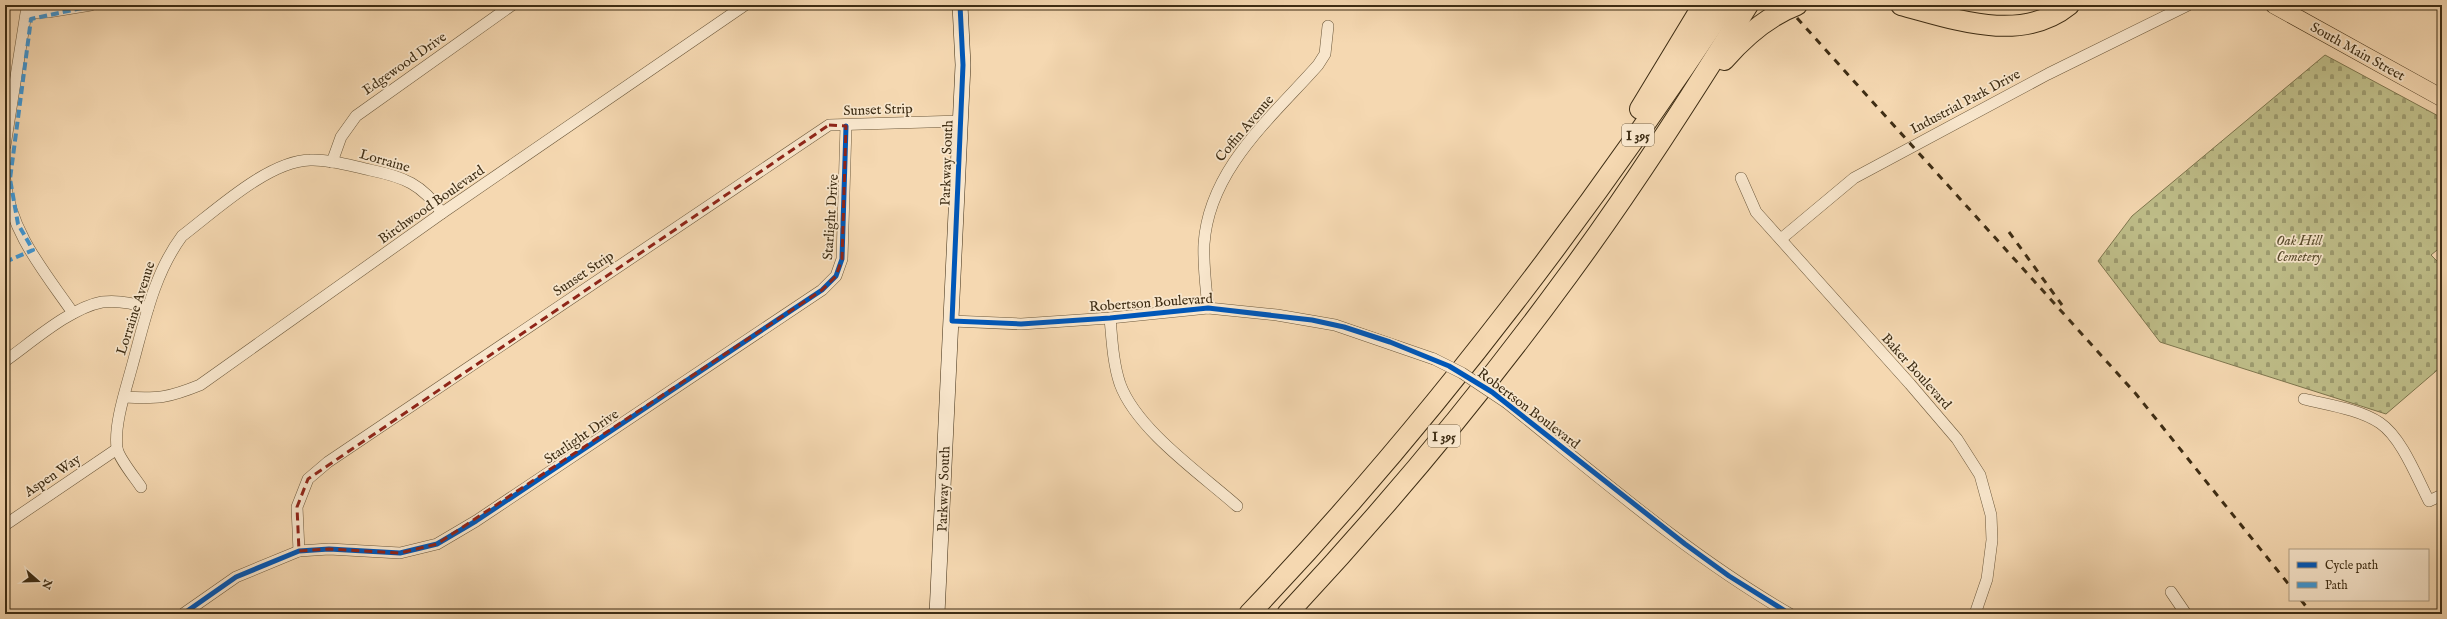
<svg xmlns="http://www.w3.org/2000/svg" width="2447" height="619" viewBox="0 0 2447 619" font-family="'IM FELL English',serif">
	<defs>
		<pattern id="cemetery-stones" width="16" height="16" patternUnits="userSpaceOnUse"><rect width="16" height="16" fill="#bfbe89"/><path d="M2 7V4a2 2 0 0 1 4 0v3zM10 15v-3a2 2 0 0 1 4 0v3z" fill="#9d9b6f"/></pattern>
	</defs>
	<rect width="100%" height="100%" fill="#f5d8b1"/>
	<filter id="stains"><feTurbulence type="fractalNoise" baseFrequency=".005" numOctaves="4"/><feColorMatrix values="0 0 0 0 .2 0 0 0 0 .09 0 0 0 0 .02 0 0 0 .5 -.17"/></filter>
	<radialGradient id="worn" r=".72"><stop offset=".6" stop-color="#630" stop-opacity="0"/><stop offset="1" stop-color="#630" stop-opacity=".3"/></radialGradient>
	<path fill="url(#cemetery-stones)" stroke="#7e764e" d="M2325 55 2442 118V246L2431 255 2442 266V366L2386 414 2160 342 2098 261 2132 216Z"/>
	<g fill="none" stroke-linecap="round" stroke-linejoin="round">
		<g stroke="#6c583b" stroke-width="12">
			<g id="street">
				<path d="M5 146 26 13 48 12 91 5"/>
				<path d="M332 162 341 137 356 116 512 5"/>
				<path d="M1741 178 1756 212 1910 384 1957 439 1980 475 1991 515 1992 540 1987 579 1975 614"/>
				<path d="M5 179C10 232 44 271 73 313"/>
				<path d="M1781 239 1854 178 2048 74 2188 5"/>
				<path d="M1208 308C1206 287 1203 265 1204 244 1209 169 1272 117 1318 65L1325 54 1328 26"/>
				<path d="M1110 318C1112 340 1113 363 1120 384 1137 430 1201 474 1237 506"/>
				<path d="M952 321 1021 324 1110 318 1208 308 1277 315 1335 325 1434 359"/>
				<path d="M5 361C32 342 70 308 102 302 118 300 133 303 148 308"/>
				<path d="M124 397C158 399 168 398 200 385L442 213 745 5"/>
				<path d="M2304 399C2328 405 2359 409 2380 423 2402 438 2417 478 2429 501L2442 495"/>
				<path d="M1507 403C1599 477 1688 555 1790 614"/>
				<path d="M141 487C135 478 118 457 117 448 114 425 125 392 131 370 144 324 153 275 182 236 215 211 268 161 310 160 330 159 351 166 370 170 404 177 422 184 442 213"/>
				<path d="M5 525 117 449"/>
				<path d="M299 551 297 507 308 479 328 462 829 125 960 121"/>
				<path d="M2171 592 2186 614"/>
				<path d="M183 614 236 577 299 551 329 549 400 553 437 544 476 521 822 290 836 276 842 259 846 126"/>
			</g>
		</g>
		<g stroke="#3e2d14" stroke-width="16">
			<path id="secondary" d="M937 614 963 65 960 5"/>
		</g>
		<g stroke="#3e2d14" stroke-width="18">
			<path id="primary" d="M2274 5 2442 98"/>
		</g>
		<g stroke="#3e2d14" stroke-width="22">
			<g id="highway">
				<path d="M1901 5C1954 19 2021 44 2069 5"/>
				<path d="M1724 60C1744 37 1768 16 1797 5"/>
				<path d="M1640 109 1703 5"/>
				<path d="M1249 614C1428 426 1583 221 1726 5"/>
				<path d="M1287 614C1388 506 1482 393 1569 274 1633 187 1691 96 1748 5"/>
			</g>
		</g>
		<use href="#street" stroke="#f8e6cc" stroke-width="11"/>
		<use href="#secondary" stroke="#f8e6cc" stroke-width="15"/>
		<use href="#primary" stroke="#f5d8b1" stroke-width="17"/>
		<use href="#highway" stroke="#f5d8b1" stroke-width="20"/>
		<g stroke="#3e2d14" stroke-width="3" stroke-dasharray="7 7" stroke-linecap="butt">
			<path d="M1797 18 2136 394 2290 586"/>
			<path d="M2009 232 2062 305"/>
			<path d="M2301 600 2312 614"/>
		</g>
		<g stroke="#6c583b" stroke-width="12" stroke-linecap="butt">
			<path id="street-bridge" d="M1434 359 1462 373 1507 403"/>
		</g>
		<use href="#street-bridge" stroke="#f8e6cc" stroke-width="11"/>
		<path stroke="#3f96d3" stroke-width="4" stroke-dasharray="8 4" stroke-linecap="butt" d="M5 262 33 250 18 224 10 179 31 19 96 5"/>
		<g stroke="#f8e6cc" stroke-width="8">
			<g id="cycleway">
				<path d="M960 5 963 65 952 321 1021 324 1110 318 1208 308 1312 320 1344 327 1390 342 1449 366 1492 392 1685 544 1729 576 1790 614"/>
				<path d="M183 614 236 577 299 551 329 549 400 553 437 544 476 521 822 290 836 276 842 259 846 126"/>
			</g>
		</g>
		<use href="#cycleway" stroke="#0057b8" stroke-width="5"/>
	</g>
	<path fill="none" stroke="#8f2418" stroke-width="3" stroke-dasharray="8 5" stroke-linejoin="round" d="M829 125 846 126 842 259 836 276 822 290 437 544 400 553 329 549 299 551 297 507 308 479Z"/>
	<g text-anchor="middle" stroke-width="3.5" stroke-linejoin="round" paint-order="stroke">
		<g fill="#f8e6cc" stroke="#76644b" stroke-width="1">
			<rect x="1622" y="124" width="32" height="22" rx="3"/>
			<rect x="1428" y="425" width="32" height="22" rx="3"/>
		</g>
		<g font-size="13" font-weight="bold" fill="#3e2d14">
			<text x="1638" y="140">I 395</text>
			<text x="1444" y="441">I 395</text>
		</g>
		<g font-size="14" fill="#3e2d14" stroke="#f8e6cc">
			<text transform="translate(2358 51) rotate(29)" y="5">South Main Street</text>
			<text transform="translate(404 63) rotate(-35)" y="5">Edgewood Drive</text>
			<text transform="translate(1965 101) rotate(-28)" y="5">Industrial Park Drive</text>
			<text transform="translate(878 109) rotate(-2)" y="5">Sunset Strip</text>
			<text transform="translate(1244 128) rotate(-50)" y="5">Coffin Avenue</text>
			<text transform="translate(385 160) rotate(16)" y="5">Lorraine</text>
			<text transform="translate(946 163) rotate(-88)" y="5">Parkway South</text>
			<text transform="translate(431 204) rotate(-35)" y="5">Birchwood Boulevard</text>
			<text transform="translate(830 217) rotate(-86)" y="5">Starlight Drive</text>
			<text transform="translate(583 273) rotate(-34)" y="5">Sunset Strip</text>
			<text transform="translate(1151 302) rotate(-4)" y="5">Robertson Boulevard</text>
			<text transform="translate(135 308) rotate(-72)" y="5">Lorraine Avenue</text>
			<text transform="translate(1917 371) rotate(48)" y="5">Baker Boulevard</text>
			<text transform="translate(1529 408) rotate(37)" y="5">Robertson Boulevard</text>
			<text transform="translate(581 436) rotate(-34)" y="5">Starlight Drive</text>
			<text transform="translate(52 475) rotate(-34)" y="5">Aspen Way</text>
			<text transform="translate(943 489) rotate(-88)" y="5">Parkway South</text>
		</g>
		<g font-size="14" font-style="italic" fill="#584a2b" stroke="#f8e6cc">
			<text x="2299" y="245">Oak Hill<tspan x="2299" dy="16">Cemetery</tspan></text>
		</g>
	</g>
	<rect width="2447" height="619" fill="none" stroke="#f5d8b1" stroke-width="20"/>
	<rect x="6" y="6" width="2435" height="607" fill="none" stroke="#3e2d14" stroke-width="2"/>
	<rect x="10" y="10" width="2427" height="599" fill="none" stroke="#3e2d14"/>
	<rect x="2289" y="549" width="140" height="52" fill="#f8e6cc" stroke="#ae9c82"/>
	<rect x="2297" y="562" width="20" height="6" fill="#0057b8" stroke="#ae9c82"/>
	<text x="2325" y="569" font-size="12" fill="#3e2d14">Cycle path</text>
	<rect x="2297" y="582" width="20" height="6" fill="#3f96d3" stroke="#ae9c82"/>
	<text x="2325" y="589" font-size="12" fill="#3e2d14">Path</text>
	<g transform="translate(38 581) rotate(110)" stroke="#f8e6cc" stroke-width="3" paint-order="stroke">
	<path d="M0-3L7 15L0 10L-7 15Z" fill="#3e2d14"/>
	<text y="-6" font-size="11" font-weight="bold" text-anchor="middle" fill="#3e2d14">N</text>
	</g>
	<rect width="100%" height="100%" filter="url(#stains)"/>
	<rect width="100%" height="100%" fill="url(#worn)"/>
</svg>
